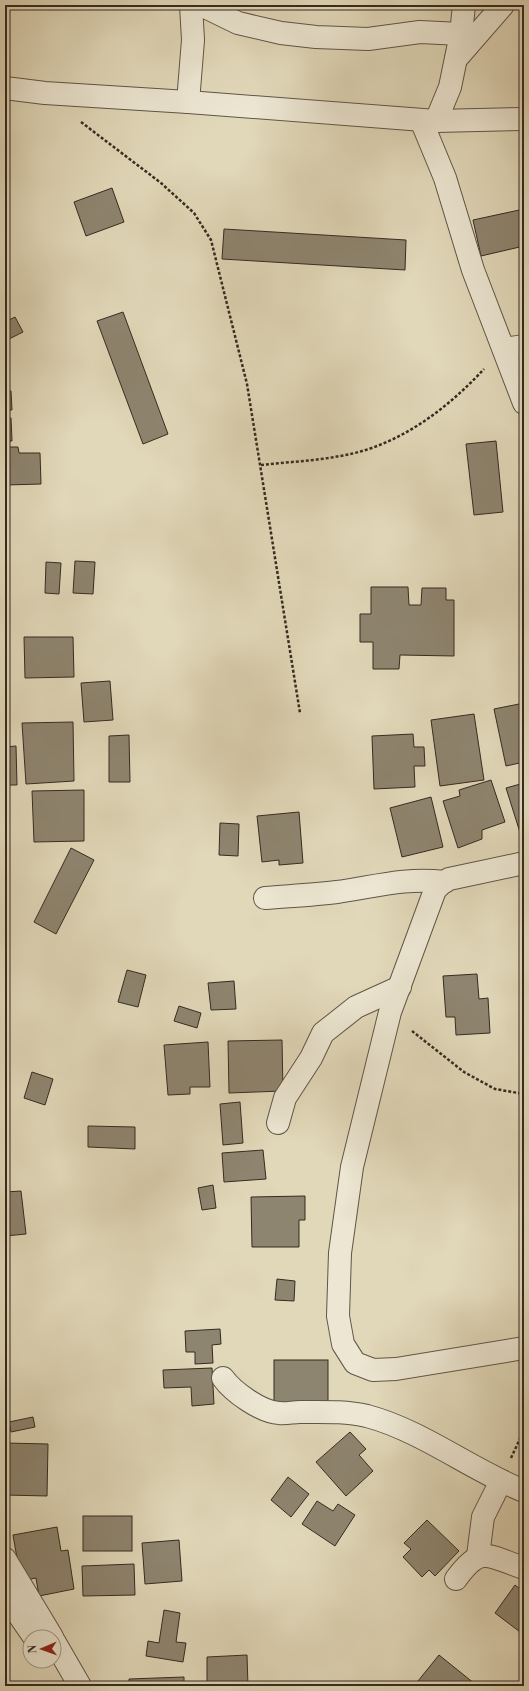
<svg xmlns="http://www.w3.org/2000/svg" width="529" height="1691" viewBox="0 0 529 1691" font-family="'Libre Bodoni',serif">
	<rect width="100%" height="100%" fill="#e1d8b9"/>
	<filter id="stains"><feTurbulence type="fractalNoise" baseFrequency=".005" numOctaves="4"/><feColorMatrix values="0 0 0 0 .2 0 0 0 0 .09 0 0 0 0 .02 0 0 0 .5 -.17"/></filter>
	<radialGradient id="worn" r=".72"><stop offset=".6" stop-color="#630" stop-opacity="0"/><stop offset="1" stop-color="#630" stop-opacity=".3"/></radialGradient>
	<g fill="#8e8570" stroke="#342b21">
		<path d="M112 188 124 222 86 236 74 202Z"/>
		<path d="M524 209V246L481 256 473 220Z"/>
		<path d="M224 229 406 240 405 270 222 259Z"/>
		<path d="M123 312 168 434 143 444 97 321Z"/>
		<path d="M15 317 23 332 5 341V322Z"/>
		<path d="M5 391H11L12 410H5Z"/>
		<path d="M11 418 12 441H5V419Z"/>
		<path d="M496 441 503 512 474 515 466 444Z"/>
		<path d="M5 447H18L19 453H40L41 484 5 485Z"/>
		<path d="M75 561 95 562 93 594 73 593Z"/>
		<path d="M46 562 61 563 59 594 45 593Z"/>
		<path d="M371 587H408L409 605H421L422 588H446V600H454V656L400 655 399 669H373V642H360V614H371Z"/>
		<path d="M24 637H73L74 677 25 678Z"/>
		<path d="M110 681 113 720 84 722 81 683Z"/>
		<path d="M524 703V762L506 766 494 709Z"/>
		<path d="M474 714 484 780 440 786 431 720Z"/>
		<path d="M73 722 74 781 26 784 22 723Z"/>
		<path d="M413 734 414 747H424L425 766H414L415 787 374 789 372 736Z"/>
		<path d="M129 735 130 782H109V736Z"/>
		<path d="M16 746 17 785H5V747Z"/>
		<path d="M491 780 505 822 482 830V839L458 848 443 801 460 796 459 790Z"/>
		<path d="M524 783V845L506 788Z"/>
		<path d="M84 790V841L34 842 32 791Z"/>
		<path d="M431 797 443 847 402 857 390 808Z"/>
		<path d="M299 812 303 863 279 865V860L262 862 257 816Z"/>
		<path d="M220 823 239 824 238 856 219 855Z"/>
		<path d="M71 848 94 860 56 934 34 922Z"/>
		<path d="M127 970 146 975 138 1007 118 1002Z"/>
		<path d="M477 974 479 999 488 998 490 1033 456 1035 455 1017H446L443 976Z"/>
		<path d="M234 981 236 1009 211 1010 208 983Z"/>
		<path d="M179 1006 201 1013 197 1028 174 1021Z"/>
		<path d="M282 1040 283 1091 229 1093 228 1041Z"/>
		<path d="M208 1042 210 1087H190V1094L168 1095 164 1045Z"/>
		<path d="M32 1072 53 1079 45 1105 24 1098Z"/>
		<path d="M240 1102 243 1143 223 1145 220 1104Z"/>
		<path d="M88 1126 135 1127V1149L88 1147Z"/>
		<path d="M263 1150 266 1179 224 1182 222 1153Z"/>
		<path d="M213 1185 216 1208 202 1210 198 1188Z"/>
		<path d="M21 1191 26 1234 5 1236V1192Z"/>
		<path d="M305 1196V1220H299V1247H252L251 1197Z"/>
		<path d="M277 1279 295 1281 294 1301 275 1300Z"/>
		<path d="M220 1329 221 1344 212 1345 213 1363 195 1364V1352H186L185 1331Z"/>
		<rect x="274" y="1360" width="54" height="45"/>
		<path d="M212 1368 214 1404 192 1406 191 1387 164 1388 163 1370Z"/>
		<path d="M33 1417 35 1427 11 1432 9 1422Z"/>
		<path d="M350 1432 366 1449 359 1455 373 1471 346 1496 316 1462Z"/>
		<path d="M5 1443 48 1444 47 1496 5 1495Z"/>
		<path d="M288 1477 309 1494 291 1517 271 1500Z"/>
		<path d="M317 1501 333 1511 338 1504 355 1515 335 1546 302 1524Z"/>
		<rect x="83" y="1516" width="49" height="35"/>
		<path d="M427 1520 459 1551 435 1576 429 1570 422 1577 403 1557 411 1549 404 1543Z"/>
		<path d="M57 1527 61 1551 68 1550 74 1589 39 1596 36 1578 21 1581 13 1535Z"/>
		<path d="M179 1540 182 1581 145 1584 142 1543Z"/>
		<path d="M134 1564 135 1595 83 1596 82 1566Z"/>
		<path d="M515 1585 524 1592V1635L495 1613Z"/>
		<path d="M164 1610 180 1613 176 1642 186 1643 183 1662 146 1656 148 1641 159 1643Z"/>
		<path d="M247 1655 248 1686H207V1657Z"/>
		<path d="M439 1655 475 1684 474 1686H424L418 1681Z"/>
		<path d="M184 1677V1686H129V1679Z"/>
	</g>
	<g fill="none" stroke-linecap="round" stroke-linejoin="round">
		<g stroke="#5f5647" stroke-width="24">
			<g id="minor">
				<path d="M201 5 238 23 281 33 316 37 368 39 420 32 461 34"/>
				<path d="M456 59 503 5"/>
				<path d="M5 88 45 93 188 102 436 121 524 119"/>
				<path d="M188 102 193 40 191 5"/>
				<path d="M421 120 445 178 473 270 524 403"/>
				<path d="M436 121 450 87 461 34 464 5"/>
				<path d="M504 349 524 346"/>
				<path d="M524 863 449 879 441 884 435 890 390 1012 352 1167 340 1253 338 1316 343 1344 355 1363 373 1370 396 1369 524 1348"/>
				<path d="M265 898C289 896 313 895 337 892 373 887 407 877 444 882"/>
				<path d="M278 1123 285 1098 311 1058 323 1033 356 1007 400 987"/>
				<path d="M223 1378C233 1392 261 1412 279 1413 286 1414 293 1412 300 1412 323 1412 345 1411 367 1416 423 1431 471 1470 524 1491"/>
				<path d="M478 1556 483 1517 501 1481"/>
				<path d="M5 1559 52 1637"/>
				<path d="M456 1579C482 1543 489 1557 524 1568"/>
				<path d="M5 1595 34 1637"/>
				<path d="M54 1641 80 1686"/>
			</g>
		</g>
		<g stroke="#342b21" stroke-width="2.5" stroke-dasharray="3 2" stroke-linecap="butt">
			<path d="M81 122 161 183 194 213 211 240 247 384 300 713"/>
			<path d="M261 465C287 462 314 461 340 456 397 447 446 410 484 369"/>
			<path d="M412 1031 464 1072 495 1089 524 1094"/>
			<path d="M511 1458 524 1430"/>
		</g>
		<use href="#minor" stroke="#ece6d2" stroke-width="22"/>
	</g>
	<rect width="529" height="1691" fill="none" stroke="#e1d8b9" stroke-width="20"/>
	<rect x="6" y="6" width="517" height="1679" fill="none" stroke="#342b21" stroke-width="2"/>
	<rect x="10" y="10" width="509" height="1671" fill="none" stroke="#342b21"/>
	<g transform="translate(42 1649) rotate(268)"><circle r="19" fill="#ece6d2" stroke="#a29b8b"/>
	<path d="M0-3L7 15L0 10L-7 15Z" fill="#8f2418"/>
	<text y="-6" font-size="11" font-weight="bold" text-anchor="middle" fill="#342b21">N</text>
	</g>
	<rect width="100%" height="100%" filter="url(#stains)"/>
	<rect width="100%" height="100%" fill="url(#worn)"/>
</svg>
